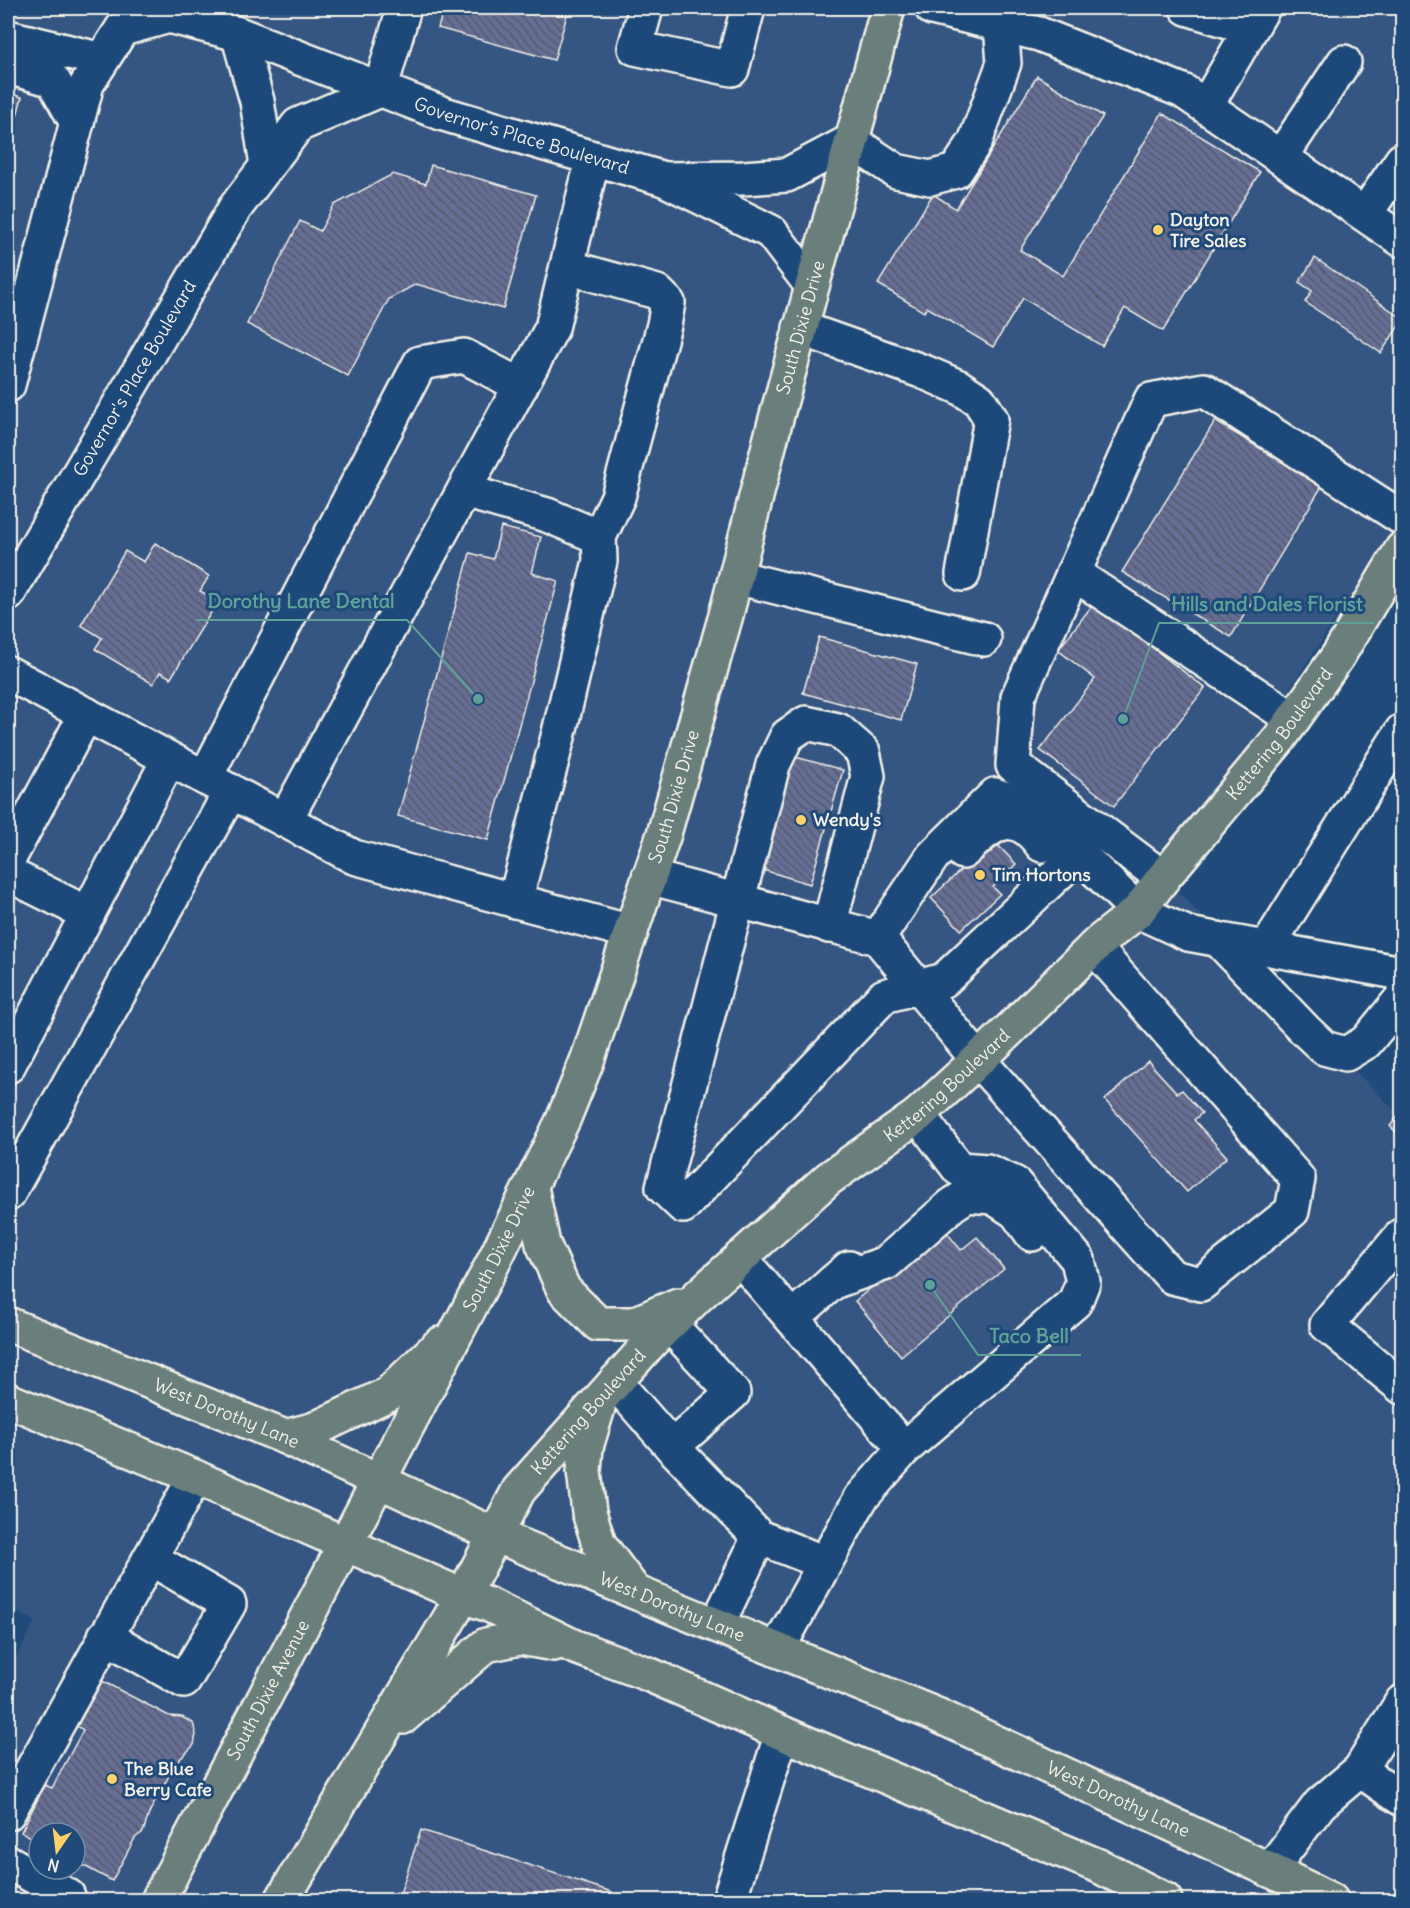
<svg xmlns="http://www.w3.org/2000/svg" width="1410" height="1908" viewBox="0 0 1410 1908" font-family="Delius,sans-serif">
	<defs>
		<pattern id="building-back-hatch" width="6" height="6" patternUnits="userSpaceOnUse" patternTransform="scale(1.5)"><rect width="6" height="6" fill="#656e95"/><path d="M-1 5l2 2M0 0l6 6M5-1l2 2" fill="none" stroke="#56596a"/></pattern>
	</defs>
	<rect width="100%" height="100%" fill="#1f4a7a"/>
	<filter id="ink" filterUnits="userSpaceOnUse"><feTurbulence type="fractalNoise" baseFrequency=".0167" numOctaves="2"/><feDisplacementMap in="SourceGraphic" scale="12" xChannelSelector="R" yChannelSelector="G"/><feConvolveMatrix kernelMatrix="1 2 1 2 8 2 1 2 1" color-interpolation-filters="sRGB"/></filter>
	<g filter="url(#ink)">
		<path fill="#345582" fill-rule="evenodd" d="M8 8H1402V520L1164 878 1402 1118V1900H8V1673L35 1621 8 1607ZM39 1833H75V1869H39Z"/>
		<g fill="url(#building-back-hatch)" stroke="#f4f1e8" stroke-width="1.5">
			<path d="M444 8H569L554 60 438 28Z"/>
			<path d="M1037 76 1103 116 1020 250 1063 276 1162 113 1260 172 1163 331 1125 308 1102 346 1023 298 993 347 927 307 924 312 878 284 933 194 956 209Z"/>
			<path d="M8 93 22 97 8 149Z"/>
			<path d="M431 165 536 195 503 309 416 284 389 299 348 376 247 324 300 221 320 231 334 205 393 174 426 184Z"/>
			<path d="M1315 258 1402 318V321L1381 353 1305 302 1312 291 1299 282Z"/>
			<path d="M1215 421 1322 486 1231 637 1122 572Z"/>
			<path d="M501 527 541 537 532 573 558 581 488 840 398 816 470 553 493 559Z"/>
			<path d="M155 543 209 576 200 591 218 601 171 678 160 672 153 684 95 649 102 638 81 625 125 551 144 562Z"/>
			<path d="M1094 603 1205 688 1114 806 1040 750 1095 679 1058 650Z"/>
			<path d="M819 637 917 664 901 720 803 693Z"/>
			<path d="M792 756 843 770 810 884 760 869Z"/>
			<path d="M993 840 1016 864 993 887 1000 894 961 930 931 898Z"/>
			<path d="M1148 1061 1177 1093 1182 1090 1202 1113 1194 1120 1227 1157 1187 1192 1105 1100Z"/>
			<path d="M1402 1112V1138L1390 1126Z"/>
			<path d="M943 1228 961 1250 977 1237 1004 1269 901 1356 855 1301Z"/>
			<path d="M102 1681 169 1716 182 1717 193 1723 196 1734 194 1745 180 1759 177 1769 171 1772 150 1811 143 1832 135 1838 112 1881 75 1861V1833H39V1841L21 1832 45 1785 52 1788 83 1730 77 1726Z"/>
			<path d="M421 1830 612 1892 609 1900H398Z"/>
		</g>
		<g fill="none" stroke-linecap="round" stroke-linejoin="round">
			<g stroke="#f4f1e8" stroke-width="38">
				<g id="minor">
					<path d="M646 8 635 48 732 69 748 8"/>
					<path d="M932 8 1039 34 1183 91 1402 240"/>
					<path d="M1187 8 1251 28"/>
					<path d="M238 34 257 101 267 165"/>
					<path d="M8 37 102 60"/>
					<path d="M8 67 53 80 77 123"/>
					<path d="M380 90 404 8"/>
					<path d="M1206 106 1263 8"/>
					<path d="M1281 157 1344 62"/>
					<path d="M1365 214 1402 160"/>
					<path d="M567 267 657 292 668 303 664 325 618 497 599 537"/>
					<path d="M812 286 771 232 664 179 743 178 787 175 851 141 896 171 930 178 956 171 975 142 1004 63 1001 25 1005 8"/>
					<path d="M800 328 924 372 959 387 979 400 991 419 963 574"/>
					<path id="s1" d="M8 385 87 84 122 29 169 16 238 34 444 114 664 179"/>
					<path d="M464 491 547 515 599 537 600 561 558 737 515 901"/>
					<path d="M1073 573 1293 719"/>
					<path d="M736 577 984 639"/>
					<path id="s2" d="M8 594 235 208 298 125 380 90"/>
					<path d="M8 673 354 857 631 932"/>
					<path d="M205 778 420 363 464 356 521 386"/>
					<path d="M285 820 552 328 593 158"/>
					<path d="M963 852C992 825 1012 805 1042 845"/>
					<path d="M8 860 86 714"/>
					<path d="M8 874 88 914"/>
					<path d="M649 877 878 938 978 1060 1172 1277 1201 1284 1292 1211 1298 1179 1094 947"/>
					<path d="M1163 878 1013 765 1018 697 1151 400 1204 390 1402 518"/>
					<path d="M829 926 868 776 863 752 838 730 806 723 787 736 773 765 663 1187 683 1206 884 996 944 980 1079 854 1138 911 1188 934 1402 973"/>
					<path d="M878 938 933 856 995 795 1027 806 1079 854"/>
					<path d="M1218 939 1305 1030 1324 1048 1346 1054 1366 1042 1402 998"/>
					<path d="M1267 947 1402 731"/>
					<path d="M8 1066 169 759"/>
					<path d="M8 1194 231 791"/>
					<path d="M1402 1235 1327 1325 1402 1387"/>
					<path d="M740 1258 904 1449 861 1498 777 1650"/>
					<path d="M833 1282 886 1263 952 1205 967 1195 993 1197 1016 1212 1032 1234"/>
					<path d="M792 1318 849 1268"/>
					<path d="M615 1382 672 1447 733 1393 659 1313"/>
					<path d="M672 1447 759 1537"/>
					<path d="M904 1449 1075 1302 1083 1282 1078 1260 1014 1183 987 1171 959 1169 918 1115"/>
					<path d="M717 1625 759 1537 825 1563"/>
					<path d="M105 1636 184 1681 229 1604 150 1558"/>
					<path d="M1360 1770 1402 1799"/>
					<path d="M8 1813 195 1477"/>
					<path d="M8 1862 68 1896 66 1900"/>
					<path d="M1270 1870 1320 1804 1360 1770 1402 1702"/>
					<path d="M729 1900 782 1733"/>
				</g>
			</g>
			<g stroke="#f4f1e8" stroke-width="38">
				<g id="major">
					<path d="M531 1187 543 1244 564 1290 598 1324H634L678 1305"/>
					<path id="s3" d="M8 1324 285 1437 495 1535 937 1715 1270 1870 1331 1900"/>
					<path d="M8 1400 195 1477 463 1596 489 1605 575 1647 648 1674 782 1733 1101 1867 1165 1900"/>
					<path d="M598 1408 586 1447 584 1471 589 1512 599 1544 635 1592"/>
					<path d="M285 1437 315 1429 388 1394 440 1344"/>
					<path d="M403 1717 486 1645 520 1638 554 1644"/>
					<path id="s4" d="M158 1900 492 1265 563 1120 587 1061 664 834 726 615 774 426 888 8"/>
					<path id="s5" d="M282 1900 463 1596 519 1490 651 1342 697 1297 828 1179 918 1115 994 1045 1099 942 1138 911 1163 878 1280 738 1338 656 1402 549"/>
				</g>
			</g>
			<use href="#minor" stroke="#1f4a7a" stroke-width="33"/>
			<use href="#major" stroke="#6b7f7c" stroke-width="33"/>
		</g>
	</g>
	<g fill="#ffd166" stroke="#1f4a7a" stroke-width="2">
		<circle cx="1158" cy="230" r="6"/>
		<circle cx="801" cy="820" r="6"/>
		<circle cx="980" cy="875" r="6"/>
		<circle cx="112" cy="1779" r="6"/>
	</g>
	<g text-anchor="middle" stroke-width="6" stroke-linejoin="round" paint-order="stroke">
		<g font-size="18" fill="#f4f1e8" stroke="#1f4a7a">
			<text dy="6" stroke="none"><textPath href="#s1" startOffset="798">Governor’s Place Boulevard</textPath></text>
			<text dy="6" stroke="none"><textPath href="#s4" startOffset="1707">South Dixie Drive</textPath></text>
			<text dy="6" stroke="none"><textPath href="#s2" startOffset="250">Governor's Place Boulevard</textPath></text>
			<text dy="6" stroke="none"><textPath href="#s5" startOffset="1550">Kettering Boulevard</textPath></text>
			<text dy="6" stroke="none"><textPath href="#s4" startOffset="1221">South Dixie Drive</textPath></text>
			<text dy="6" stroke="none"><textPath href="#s5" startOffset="1064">Kettering Boulevard</textPath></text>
			<text dy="6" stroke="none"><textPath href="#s4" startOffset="735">South Dixie Drive</textPath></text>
			<text dy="6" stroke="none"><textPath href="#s5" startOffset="578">Kettering Boulevard</textPath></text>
			<text dy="6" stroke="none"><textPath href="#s3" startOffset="236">West Dorothy Lane</textPath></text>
			<text dy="6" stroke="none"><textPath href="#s3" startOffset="722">West Dorothy Lane</textPath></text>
			<text dy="6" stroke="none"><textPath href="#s4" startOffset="237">South Dixie Avenue</textPath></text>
			<text dy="6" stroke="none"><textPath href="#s3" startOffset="1208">West Dorothy Lane</textPath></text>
		</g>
		<g font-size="18" font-weight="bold" fill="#f4f1e8" stroke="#1f4a7a" text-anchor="start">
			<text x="1170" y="226">Dayton<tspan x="1170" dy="21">Tire Sales</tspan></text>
			<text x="813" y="826">Wendy's</text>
			<text x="992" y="881">Tim Hortons</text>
			<text x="124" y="1775">The Blue<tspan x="124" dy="21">Berry Cafe</tspan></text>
		</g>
	</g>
	<path fill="none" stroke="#5fa199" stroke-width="2" d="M478 699L407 620H196M1123 719L1159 623H1374M930 1285L978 1355H1081"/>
	<g fill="#5fa199" stroke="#1f4a7a" stroke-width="2">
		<circle cx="478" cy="699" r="6"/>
		<circle cx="1123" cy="719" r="6"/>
		<circle cx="930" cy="1285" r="6"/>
	</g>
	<g font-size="20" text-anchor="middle" font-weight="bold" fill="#5fa199" stroke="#1f4a7a" stroke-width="6" stroke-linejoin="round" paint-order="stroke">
		<text x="301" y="608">Dorothy Lane Dental</text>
		<text x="1267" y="611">Hills and Dales Florist</text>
		<text x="1029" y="1343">Taco Bell</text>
	</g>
	<rect width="1410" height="1908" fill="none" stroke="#1f4a7a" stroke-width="30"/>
	<rect x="15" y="15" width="1380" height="1878" fill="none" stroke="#f4f1e8" stroke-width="2" filter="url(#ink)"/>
	<g transform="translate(57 1851) rotate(194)"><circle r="28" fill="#1f4a7a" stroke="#748da6" stroke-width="1.5"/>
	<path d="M0-4.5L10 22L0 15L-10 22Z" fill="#ffd166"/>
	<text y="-9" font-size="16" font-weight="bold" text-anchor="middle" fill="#f4f1e8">N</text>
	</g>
</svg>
